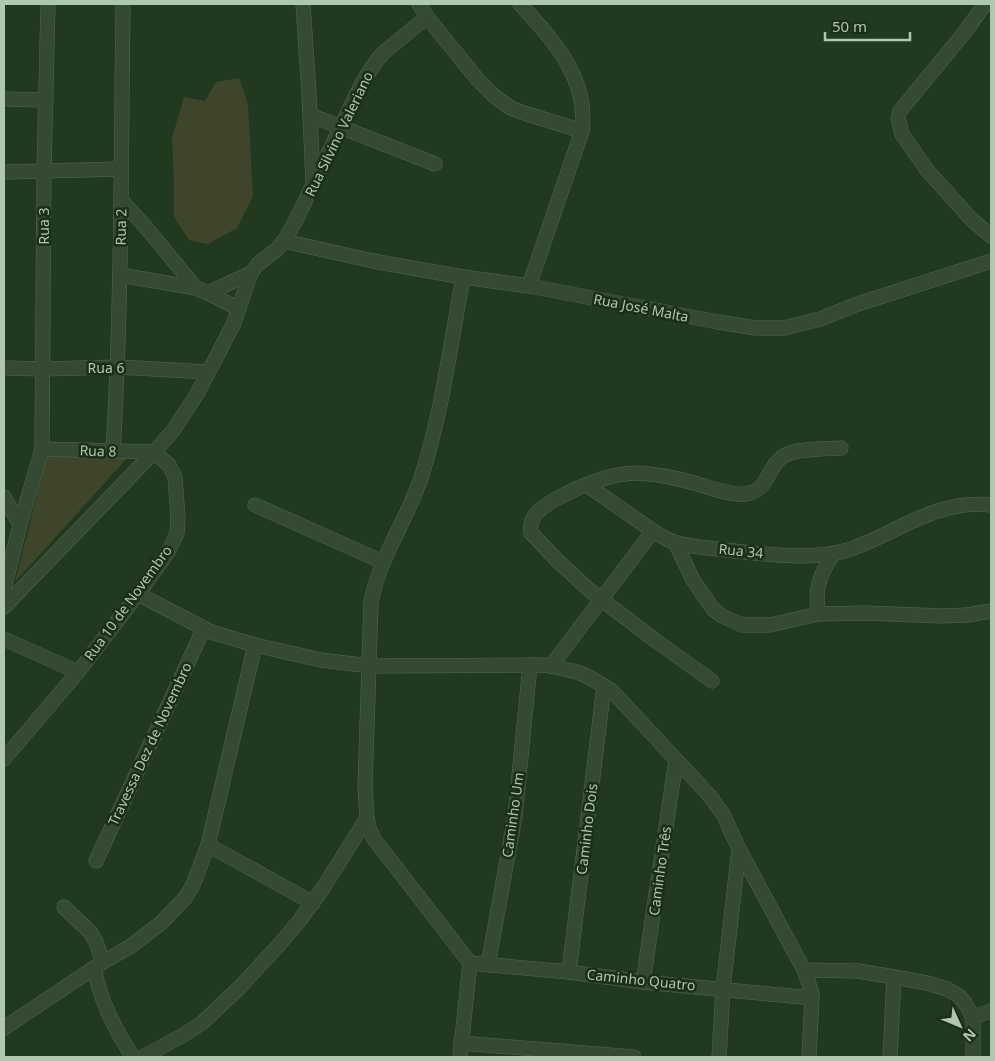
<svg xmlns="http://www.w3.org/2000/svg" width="995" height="1061" viewBox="0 0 995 1061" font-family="'Noto Sans',sans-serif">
	<rect width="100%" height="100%" fill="#213a1f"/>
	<g fill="#3e452a">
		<path d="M239 78 248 104 253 196 237 228 208 244 189 240 174 217V186L172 138 184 97 205 101 216 82Z"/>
		<path d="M47 456 127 458 15 582Z"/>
	</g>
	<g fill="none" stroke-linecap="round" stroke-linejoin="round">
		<g stroke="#516850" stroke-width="15">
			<g id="minor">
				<path d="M303 4 309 93 313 182"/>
				<path d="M419 4 427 17 478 80 494 96 511 108 521 112 582 131"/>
				<path d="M520 4C553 40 589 78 582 131L529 286"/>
				<path d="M985 4 964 33 900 111 898 118 902 134 927 170 972 220 991 236"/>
				<path d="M4 99 46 100"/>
				<path d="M310 115 435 164"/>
				<path d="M4 172 121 169"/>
				<path d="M121 200 144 225 196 288"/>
				<path d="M284 241 373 261 463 277 529 286 718 322 756 328H784L820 319 858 304 991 261"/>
				<path d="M120 275 196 288 208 293 239 309"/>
				<path d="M208 293 251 273"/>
				<path d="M4 368 43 369 118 367 208 372"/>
				<path d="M42 449 154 452"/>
				<path d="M113 451C122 302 121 153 123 4"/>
				<path d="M587 485 653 531"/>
				<path d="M4 497 20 525"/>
				<path d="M255 505 383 562"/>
				<path d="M675 542 693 580 713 609 722 616 742 625H770L818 614 865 613 942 616 967 615 991 611"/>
				<path d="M4 589 20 525 42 449 44 171 48 4"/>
				<path d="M138 594 211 632 255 645 321 660 370 666 539 665 551 666 577 672 589 677 612 691 709 795 723 814 739 849 804 970 812 993V998L809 1057"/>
				<path d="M4 607 154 452 172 432 197 394 233 325 251 273 258 264 276 250 284 241 295 222 363 81 377 60 383 53 427 17"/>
				<path d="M818 614C815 588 819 576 833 554"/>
				<path d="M4 639 78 672"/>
				<path d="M551 666 653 531C660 535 666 539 673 542 690 547 709 548 726 550 764 554 811 561 848 550 898 533 935 499 991 505"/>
				<path d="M712 681 656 641 588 589 558 561 531 533C528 516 543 506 556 499 580 486 610 473 638 473 657 474 676 478 694 483 709 487 731 496 746 494 770 489 766 469 782 457 794 448 825 449 841 448"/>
				<path d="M4 759 78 672 138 594 168 552 173 542 177 533 178 518 175 477 169 465 154 452"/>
				<path d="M208 845 313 903"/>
				<path d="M96 861 204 628"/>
				<path d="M64 907 91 933 96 942 103 962"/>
				<path d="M470 963 569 972 643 982 812 998"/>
				<path d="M488 965 515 816 530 665"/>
				<path d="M94 968C101 1002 114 1028 133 1057"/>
				<path d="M804 970 858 971 894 977 927 983 947 989 959 996 965 1003 973 1017V1057"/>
				<path d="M569 972 604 686"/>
				<path d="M643 982 676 760"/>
				<path d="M973 1017 991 1011"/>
				<path d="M4 1028 103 962 131 946 161 923 185 898 193 885 208 845 255 645"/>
				<path d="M461 1043 634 1057"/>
				<path d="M143 1057 185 1034 202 1023 239 988 278 946 300 920 323 888 367 818"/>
				<path d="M460 1057 470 963 374 839 369 828 367 818 365 786 371 603C379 557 408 519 422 475 442 411 451 343 463 277"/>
				<path d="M719 1057 723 989 739 849"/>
				<path d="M890 1057 894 977"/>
			</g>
		</g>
		<use href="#minor" stroke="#344a32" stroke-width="14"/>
	</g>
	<g text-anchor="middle" stroke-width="5" stroke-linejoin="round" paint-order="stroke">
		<g font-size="14" fill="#aec7ad" stroke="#1a2e18">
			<text transform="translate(339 134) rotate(-64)" y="5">Rua Silvino Valeriano</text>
			<text transform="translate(44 226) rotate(-90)" y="5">Rua 3</text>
			<text transform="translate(121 227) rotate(-89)" y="5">Rua 2</text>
			<text transform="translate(641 308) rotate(11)" y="5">Rua José Malta</text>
			<text x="106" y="373">Rua 6</text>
			<text transform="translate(98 451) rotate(2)" y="5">Rua 8</text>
			<text transform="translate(741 551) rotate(6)" y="5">Rua 34</text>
			<text transform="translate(128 603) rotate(-54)" y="5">Rua 10 de Novembro</text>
			<text transform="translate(150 744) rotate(-65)" y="5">Travessa Dez de Novembro</text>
			<text transform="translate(513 815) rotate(-82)" y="5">Caminho Um</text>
			<text transform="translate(587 829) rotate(-83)" y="5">Caminho Dois</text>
			<text transform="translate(660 871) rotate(-82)" y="5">Caminho Três</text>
			<text transform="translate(641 980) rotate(6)" y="5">Caminho Quatro</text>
		</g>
	</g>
	<rect width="995" height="1061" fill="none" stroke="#aec7ad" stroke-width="10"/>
	<g transform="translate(960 1026) rotate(134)" stroke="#1a2e18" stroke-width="4" paint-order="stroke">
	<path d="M0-4L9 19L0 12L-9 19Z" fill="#aec7ad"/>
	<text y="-8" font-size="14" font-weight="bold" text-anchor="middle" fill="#aec7ad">N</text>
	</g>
	<path d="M825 32v8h85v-8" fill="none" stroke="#aec7ad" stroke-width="2.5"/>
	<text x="832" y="32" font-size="15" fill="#aec7ad" stroke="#1a2e18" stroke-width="4" paint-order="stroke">50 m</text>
</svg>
